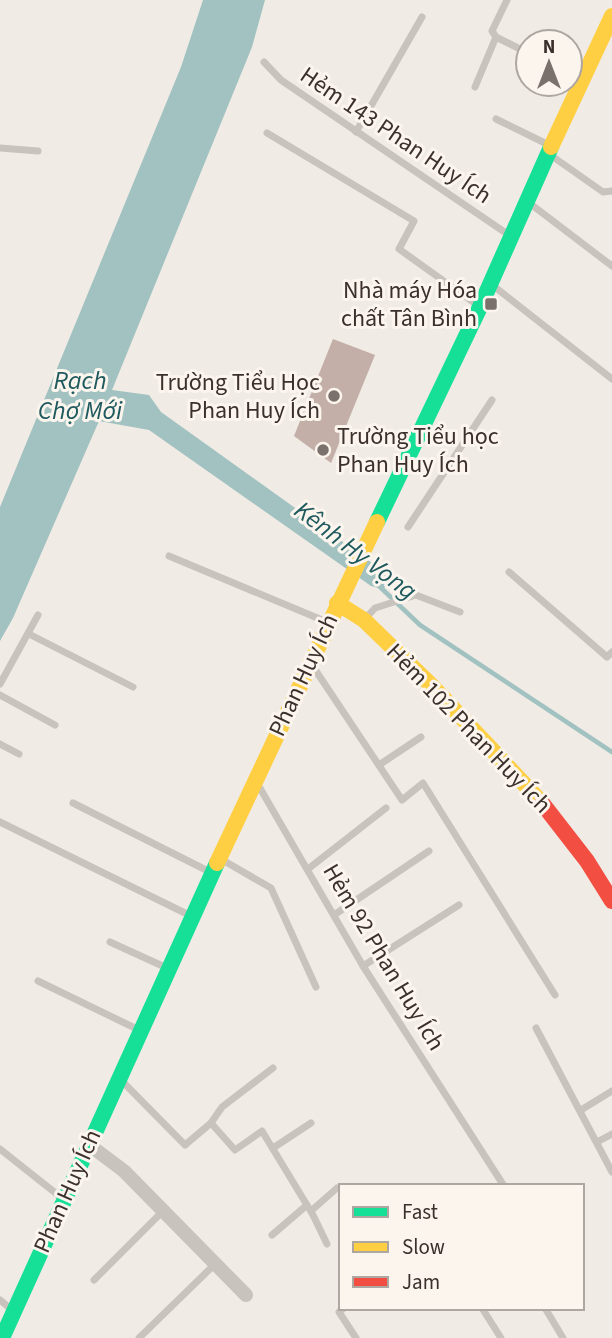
<svg xmlns="http://www.w3.org/2000/svg" width="612" height="1338" viewBox="0 0 612 1338" font-family="'Source Sans 3',sans-serif">
	<rect width="100%" height="100%" fill="#f0ebe5"/>
	<path fill="#a1c2c1" d="M203 0H265L252 47 112 390 149 395 161 412 379 568 389 579V584L383 589 371 586 149 430 99 421 13 618 0 641V507L181 67Z"/>
	<g fill="none" stroke-linecap="round" stroke-linejoin="round">
		<path stroke="#a1c2c1" stroke-width="4.5" d="M379 586 420 625 612 752"/>
	</g>
	<path fill="#c3afa7" d="M333 339 375 355 331 463 294 436Z"/>
	<g fill="none" stroke-linecap="round" stroke-linejoin="round">
		<g stroke="#c9c3be" stroke-width="7">
			<path d="M496 37 528 53"/>
			<path d="M264 62 281 80 509 235"/>
			<path d="M475 87 496 37 492 31 507 0"/>
			<path d="M496 119 549 145"/>
			<path d="M356 132 422 17"/>
			<path d="M267 133 414 221 399 249 480 307"/>
			<path d="M0 148 38 151"/>
			<path d="M549 154 603 192 612 191"/>
			<path d="M528 202 612 266"/>
			<path d="M491 284 612 379"/>
			<path d="M408 527 492 400"/>
			<path d="M169 556 327 622"/>
			<path d="M509 572 607 657 612 652"/>
			<path d="M365 619 375 608 416 595 460 612"/>
			<path d="M29 634 133 687"/>
			<path d="M312 665 402 800 423 783 555 995"/>
			<path d="M0 684 38 615"/>
			<path d="M0 695 55 725"/>
			<path d="M0 744 19 754"/>
			<path d="M379 765 421 737"/>
			<path d="M257 783 363 966 504 1186"/>
			<path d="M73 803 210 872"/>
			<path d="M0 822 191 916"/>
			<path d="M219 858 271 888 316 987"/>
			<path d="M308 869 386 808"/>
			<path d="M334 915 429 851"/>
			<path d="M110 942 167 968"/>
			<path d="M363 966 459 905"/>
			<path d="M38 981 139 1030"/>
			<path d="M536 1028 612 1172"/>
			<path d="M121 1080 185 1145 211 1123 222 1107 273 1068"/>
			<path d="M581 1110 612 1091"/>
			<path d="M211 1123 235 1150 262 1131 313 1215 327 1244"/>
			<path d="M597 1142 612 1134"/>
			<path d="M273 1148 311 1123"/>
			<path d="M0 1149 63 1199"/>
			<path d="M311 1211 337 1188"/>
			<path d="M272 1235 307 1205"/>
			<path d="M94 1280 163 1211"/>
			<path d="M0 1300 13 1311"/>
			<path d="M344 1308 339 1312 356 1338"/>
			<path d="M482 1308 501 1338"/>
			<path d="M545 1308 563 1338"/>
			<path d="M139 1338 215 1264"/>
		</g>
		<path stroke="#c9c3be" stroke-width="14" d="M88 1144 124 1171 246 1295"/>
		<g stroke="#16e098" stroke-width="16">
			<path d="M377 522 480 307 551 147"/>
			<path d="M2 1338 217 863"/>
		</g>
		<g stroke="#ffcf43" stroke-width="16">
			<path d="M551 147 612 16"/>
			<path d="M337 603 364 620 432 686 542 803"/>
			<path d="M217 863 377 522"/>
		</g>
		<path stroke="#f24e42" stroke-width="16" d="M542 803 587 861 612 901"/>
	</g>
	<g fill="#7a716c" stroke="#fbf5ee" stroke-width="2.5">
		<rect x="484" y="297" width="14" height="14" rx="3.5"/>
		<circle cx="334" cy="396" r="7"/>
		<circle cx="323" cy="450" r="7"/>
	</g>
	<g text-anchor="middle" stroke-width="6" stroke-linejoin="round" paint-order="stroke">
		<g font-size="24" fill="#3b302b" stroke="#fbf5ee">
			<text transform="translate(396 135) rotate(34)" y="8">Hẻm 143 Phan Huy Ích</text>
			<text transform="translate(303 675) rotate(-65)" y="8">Phan Huy Ích</text>
			<text transform="translate(469 728) rotate(46)" y="8">Hẻm 102 Phan Huy Ích</text>
			<text transform="translate(384 957) rotate(59)" y="8">Hẻm 92 Phan Huy Ích</text>
			<text transform="translate(67 1191) rotate(-66)" y="8">Phan Huy Ích</text>
		</g>
		<g font-size="24" fill="#3b302b" stroke="#fbf5ee" text-anchor="end">
			<text x="477" y="298">Nhà máy Hóa<tspan x="477" dy="28">chất Tân Bình</tspan></text>
			<text x="320" y="390">Trường Tiểu Học<tspan x="320" dy="28">Phan Huy Ích</tspan></text>
			<text x="337" y="444" text-anchor="start">Trường Tiểu học<tspan x="337" dy="28">Phan Huy Ích</tspan></text>
		</g>
		<g font-size="26" font-style="italic" fill="#1f5a5e" stroke="#fbf5ee">
			<text x="80" y="389">Rạch<tspan x="80" dy="30">Chợ Mới</tspan></text>
			<text transform="translate(356 550) rotate(37)" y="9">Kênh Hy Vọng</text>
		</g>
	</g>
	<rect x="339" y="1184" width="245" height="126" fill="#fbf5ee" stroke="#aea6a0" stroke-width="2"/>
	<rect x="353" y="1207" width="35" height="10" fill="#16e098" stroke="#aea6a0" stroke-width="2"/>
	<text x="402" y="1219" font-size="21" fill="#3b302b">Fast</text>
	<rect x="353" y="1242" width="35" height="10" fill="#ffcf43" stroke="#aea6a0" stroke-width="2"/>
	<text x="402" y="1254" font-size="21" fill="#3b302b">Slow</text>
	<rect x="353" y="1277" width="35" height="10" fill="#f24e42" stroke="#aea6a0" stroke-width="2"/>
	<text x="402" y="1289" font-size="21" fill="#3b302b">Jam</text>
	<g transform="translate(549 63)"><circle r="33" fill="#fbf5ee" stroke="#aea6a0" stroke-width="2"/>
	<path d="M0-5L12 26L0 18L-12 26Z" fill="#7a716c"/>
	<text y="-10" font-size="19" font-weight="bold" text-anchor="middle" fill="#3b302b">N</text>
	</g>
</svg>
